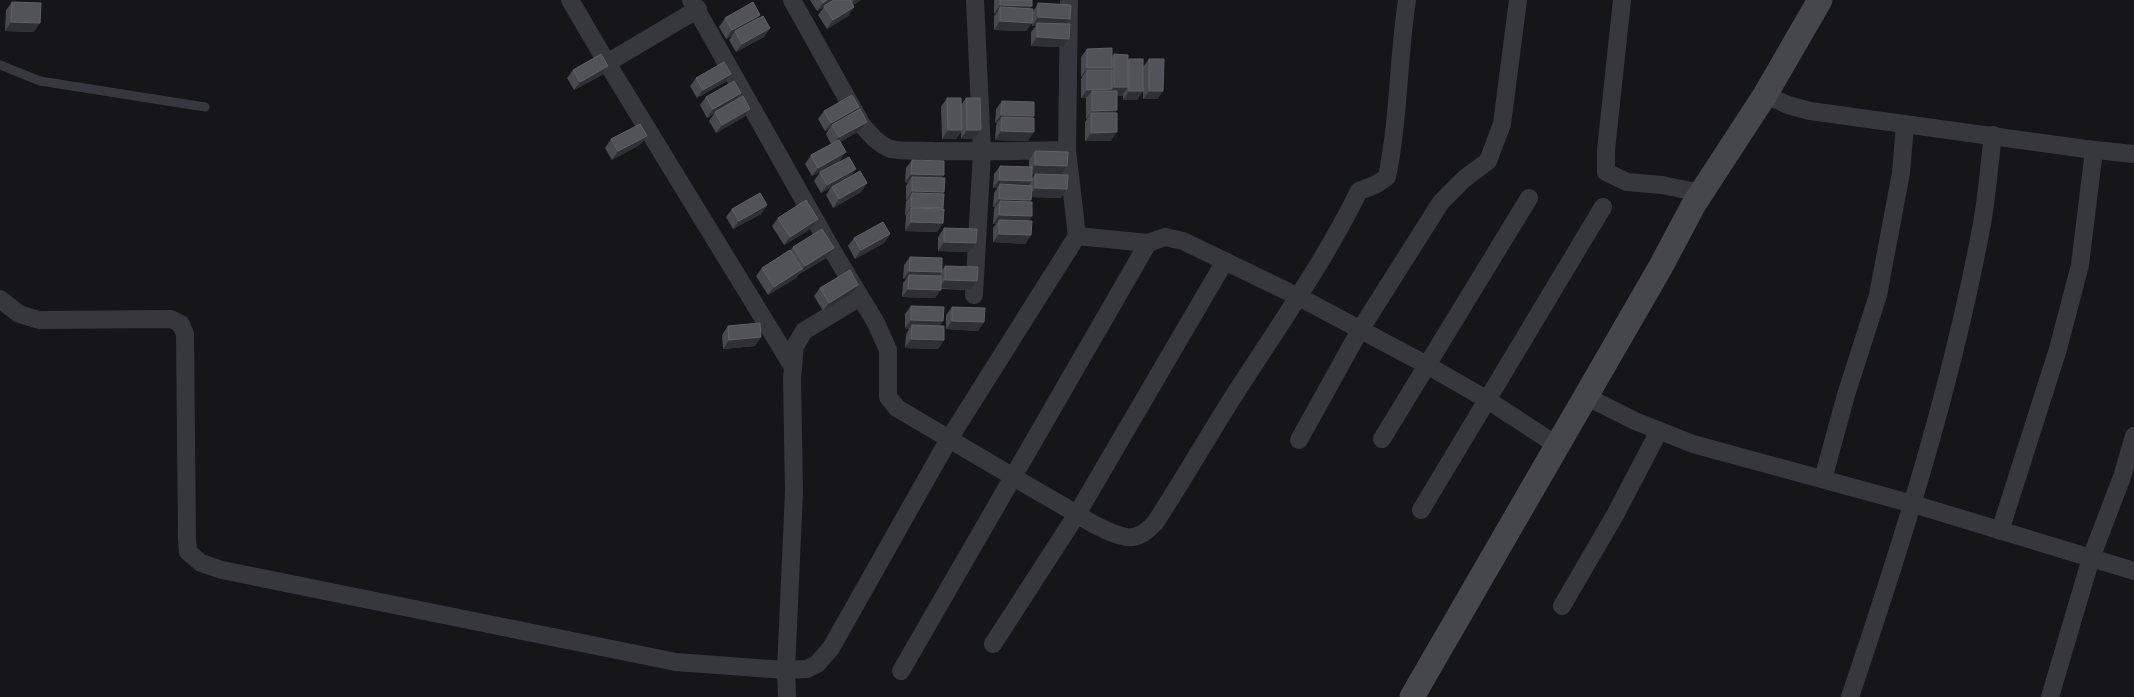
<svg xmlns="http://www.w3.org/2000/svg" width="2134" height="697" viewBox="0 0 2134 697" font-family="'Open Sans',sans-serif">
	<rect width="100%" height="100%" fill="#161618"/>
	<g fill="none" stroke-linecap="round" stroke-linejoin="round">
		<path stroke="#37383d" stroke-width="9" d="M0 65 40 81 205 107"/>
		<g stroke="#37383d" stroke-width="18">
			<path d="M570 0 607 63 793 367"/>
			<path d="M691 0 832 250 876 323 888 350V397L897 408C951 440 1004 472 1058 503 1077 514 1104 533 1126 537 1138 539 1147 531 1155 523 1185 477 1212 429 1242 383 1283 320 1326 258 1359 191L1375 185 1387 177C1399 119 1398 59 1407 0"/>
			<path d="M792 0 862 125C870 134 879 145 891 149 904 152 920 150 933 151 978 152 1023 151 1067 150"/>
			<path d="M1069 0 1067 150 1077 236 1148 243 1165 237 1183 241 1299 297 1425 364 1486 399 1558 446"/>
			<path d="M1622 0 1606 150V172L1627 182 1662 185 1701 193"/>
			<path d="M607 63 698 9"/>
			<path d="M1765 95 1788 105 1810 111 2086 149 2134 154"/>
			<path d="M974 295 982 152 975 0"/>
			<path d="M0 299 19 314 39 320 171 319 181 324 185 334 187 539 188 552 201 563 222 570 676 662 786 670 807 669 817 664 831 648 949 439 1077 236"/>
			<path d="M1585 396 1635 421 1693 444 1913 504 2134 571"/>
			<path d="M1382 439 1529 198"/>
			<path d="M1299 440 1360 330 1441 202 1464 179 1488 161 1502 124 1518 0"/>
			<path d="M1823 479 1846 395 1878 295 1901 173 1905 125"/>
			<path d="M1421 510 1603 207"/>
			<path d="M2000 531 2058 349 2080 265 2094 150"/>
			<path d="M1562 606 1615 515 1659 431"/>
			<path d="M993 644 1077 514 1225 261"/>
			<path d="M901 671 1148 243"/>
			<path d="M787 697 786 670 794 492 792 378 795 346 804 331 860 297"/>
			<path d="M1850 697C1902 543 1951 388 1981 229 1987 198 1989 166 1993 135"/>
			<path d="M2050 697 2091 558 2122 477 2134 436"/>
		</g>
		<path stroke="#45474d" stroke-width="25" d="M1412 697 1660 268 1694 204 1765 95 1820 0"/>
	</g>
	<g fill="#47494d">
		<path d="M810 0H861L853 5 854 7 848 16 827 29 818 15 824 7 817 11Z"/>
		<path d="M994 0H1032L1030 8 1033 12 1038 3 1066 24 1063 47 1031 46V32L1036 26H1032V23L1026 31 994 30V16L996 14H994Z"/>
		<path d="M12 2 34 32 5 31 6 10Z"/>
		<path d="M725 18 757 19 770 28 764 37 736 52 729 40 732 36 726 39 719 27Z"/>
		<path d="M1087 49 1112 57 1114 54 1128 61 1129 59 1143 91 1137 100H1123V94L1122 96H1117L1111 141H1085V122L1087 119H1086V98H1081V79L1082 77H1081V57Z"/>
		<path d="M1149 59 1163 91 1157 99H1143V67Z"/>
		<path d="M608 66 602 75 574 90 567 78 573 70Z"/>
		<path d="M731 74 725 82 697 98 690 86 696 78Z"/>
		<path d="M741 93 737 100 750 109 744 117 716 133 709 121 714 114 707 118 700 105 706 97Z"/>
		<path d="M947 98 961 105 966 98 975 138 961 139V132L956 139H942L941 107Z"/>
		<path d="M1002 101 1032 118 1028 141 995 140 996 126 997 123H995L996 109Z"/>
		<path d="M824 111H856L867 122 861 130 840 142V161L812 176 805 164 811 155 831 144 826 134 829 129 825 131 818 119Z"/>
		<path d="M647 136 641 144 612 160 605 148 611 139Z"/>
		<path d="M1035 151 1067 166 1061 175 1032 174V179L1035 174 1067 189 1061 198 1032 197 1030 202 1028 221 1031 235 1025 244 993 242V228L996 224H993L994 209 995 207H993L994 193 997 188H993L994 174 1000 166 1029 167V160Z"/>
		<path d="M912 160 941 178 943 194V223L937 232 905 231 906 215H905L906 201 907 200H906V186L908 183 905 182 906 168Z"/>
		<path d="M820 172 850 177 867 183 861 192 833 208 826 195 831 187 821 193 814 181Z"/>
		<path d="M767 205 761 214 733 229 726 217 732 209Z"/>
		<path d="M778 218 818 219 812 228 784 245 772 226Z"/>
		<path d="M944 228 976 243 970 252 938 251V237Z"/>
		<path d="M890 234 884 243 855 259 848 246 854 238Z"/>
		<path d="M793 247 828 257 799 274 796 278 768 295 756 276 762 268 790 251Z"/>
		<path d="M910 257 942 271 945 266 977 281 971 290 941 289 935 298 902 297 903 283 906 279H903L904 265Z"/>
		<path d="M820 288 852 294 823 311 814 296Z"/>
		<path d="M911 306 939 326 944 340 938 349 905 348 906 334 909 329 905 328V314Z"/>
		<path d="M952 307 984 322 978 331 946 329V315Z"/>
		<path d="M728 326 761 337 755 346 723 349 722 335Z"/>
	</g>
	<g fill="#2f3033">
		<path d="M827 0H835L817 11 823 3Z"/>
		<path d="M854 0H861L848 8Z"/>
		<path d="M1000 5 1032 6 1026 15 1000 7 996 14H994Z"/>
		<path d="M854 7 848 16 827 29 833 20Z"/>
		<path d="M760 15 754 23 735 31 732 36 726 39 732 30Z"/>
		<path d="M1038 17 1070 19 1064 27 1037 23 1036 26H1032Z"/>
		<path d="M1000 21 1032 23 1026 31 994 30Z"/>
		<path d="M11 22 40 23 34 32 5 31Z"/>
		<path d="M770 28 764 37 736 52 742 44Z"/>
		<path d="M1037 37 1069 39 1063 47 1031 46Z"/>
		<path d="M608 66 602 75 574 90 580 82Z"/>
		<path d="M1087 68H1112L1106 77 1087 70 1082 77H1081Z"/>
		<path d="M731 74 725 82 697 98 703 90Z"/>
		<path d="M1114 87H1128L1122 96H1108L1092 91 1086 98H1081L1087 90 1112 89Z"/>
		<path d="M1129 91H1143L1137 100H1123Z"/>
		<path d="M1149 91H1163L1157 99H1143Z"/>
		<path d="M741 93 735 102 715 112 714 114 707 118 713 109Z"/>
		<path d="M859 107 853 116 832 125 829 129 825 131 831 123Z"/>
		<path d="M750 109 744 117 716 133 722 125Z"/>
		<path d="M1117 110 1111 119 1091 113 1087 119H1086L1092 111Z"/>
		<path d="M1001 115 1034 116 1028 124 1002 117 997 123H995Z"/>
		<path d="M867 122 861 130 833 146 839 137Z"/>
		<path d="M948 130H962L956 139H942Z"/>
		<path d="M967 130H981L975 138 961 139Z"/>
		<path d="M1001 131 1034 132 1028 141 995 140Z"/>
		<path d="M1117 132 1111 141H1085L1091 133Z"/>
		<path d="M647 136 641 144 612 160 618 151Z"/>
		<path d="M846 152 840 161 812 176 818 168Z"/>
		<path d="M1035 165 1067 166 1061 175 1029 174Z"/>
		<path d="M856 169 850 177 821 193 827 185Z"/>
		<path d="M911 174 944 175 938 183 912 177 908 183 905 182Z"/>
		<path d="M999 180 1032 181 1026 189 1000 184 997 188H993Z"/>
		<path d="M867 183 861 192 833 208 839 199Z"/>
		<path d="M1035 188 1067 189 1061 198 1029 197Z"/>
		<path d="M912 191 944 192 938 201 912 193 907 200H906Z"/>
		<path d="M999 199 1031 200 1025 208 1000 201 995 207H993Z"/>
		<path d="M767 205 761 214 733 229 739 221Z"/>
		<path d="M911 207 943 208 937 216 911 208 906 215H905Z"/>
		<path d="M999 215 1032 216 1026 225 999 220 996 224H993Z"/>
		<path d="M818 219 812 228 784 245 790 237Z"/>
		<path d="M911 222 943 223 937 232 905 231Z"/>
		<path d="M890 234 884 243 855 259 861 250Z"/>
		<path d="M999 234 1031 235 1025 244 993 242Z"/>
		<path d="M944 242 976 243 970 252 938 251Z"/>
		<path d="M834 248 828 257 799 274 805 266Z"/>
		<path d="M802 269 796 278 768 295 774 287Z"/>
		<path d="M909 271 942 272 936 280 909 275 906 279H903Z"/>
		<path d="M945 280 977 281 971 290 939 288Z"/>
		<path d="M858 285 852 294 823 311 829 303Z"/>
		<path d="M908 289 941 290 935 298 902 297Z"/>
		<path d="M911 320 943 321 937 330 912 325 909 329 905 328Z"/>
		<path d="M952 321 984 322 978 331 946 329Z"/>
		<path d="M761 337 755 346 723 349 729 340Z"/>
		<path d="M911 339 944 340 938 349 905 348Z"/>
	</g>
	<g fill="#525359" stroke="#5f6168">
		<path d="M821 0H827L823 3Z"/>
		<path d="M834 0H850L854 7 833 20 824 6Z"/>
		<path d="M1000 0H1032V6L1000 5Z"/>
		<path d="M12 2 41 3 40 23 11 22Z"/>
		<path d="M753 2 760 15 732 30 725 18Z"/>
		<path d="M1038 3 1071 5 1070 19 1038 17Z"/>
		<path d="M1000 7 1033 9 1032 23 1000 21Z"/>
		<path d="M763 16 770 28 742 44 735 31Z"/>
		<path d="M1037 23 1070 24 1069 39 1037 37Z"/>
		<path d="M1112 48V68H1087V49Z"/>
		<path d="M601 54 608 66 580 82 573 70Z"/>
		<path d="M1114 54 1128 55V87H1114Z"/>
		<rect x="1129" y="59" width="14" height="32"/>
		<path d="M1149 59H1164L1163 91H1149Z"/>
		<path d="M724 62 731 74 703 90 696 78Z"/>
		<path d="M1087 70H1112V89L1087 90Z"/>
		<path d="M734 81 741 93 713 109 706 97Z"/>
		<path d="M1092 91H1117V110L1092 111Z"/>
		<path d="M852 95 859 107 831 123 824 111Z"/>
		<path d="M743 96 750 109 722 125 715 112Z"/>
		<path d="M947 98H961L962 130H948Z"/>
		<path d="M966 98H980L981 130H967Z"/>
		<path d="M1002 101 1034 102V116L1001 115Z"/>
		<path d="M860 109 867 122 839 137 832 125Z"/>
		<path d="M1091 113H1117V132L1091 133Z"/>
		<path d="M1002 117 1034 118V132L1001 131Z"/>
		<path d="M640 124 647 136 618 151 611 139Z"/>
		<path d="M839 140 846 152 818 168 811 155Z"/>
		<path d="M1035 151 1068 152 1067 166 1035 165Z"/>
		<path d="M849 157 856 169 827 185 820 172Z"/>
		<path d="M912 160 944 161V175L911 174Z"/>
		<path d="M1000 166 1032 167V181L999 180Z"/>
		<path d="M860 171 867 183 839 199 832 187Z"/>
		<path d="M1035 174 1068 175 1067 189 1035 188Z"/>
		<path d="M912 177 945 178 944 192 912 191Z"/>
		<path d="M1000 184 1032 186 1031 200 999 199Z"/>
		<path d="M760 193 767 205 739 221 732 209Z"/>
		<path d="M912 193 944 194 943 208 911 207Z"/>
		<path d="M806 200 818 219 790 237 778 218Z"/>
		<path d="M1000 201 1032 202V216L999 215Z"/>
		<path d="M911 208 944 209 943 223 911 222Z"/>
		<path d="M999 220 1032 221 1031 235 999 234Z"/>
		<path d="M883 222 890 234 861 250 854 238Z"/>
		<path d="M944 228 977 229 976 243 944 242Z"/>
		<path d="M822 229 834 248 805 266 793 247Z"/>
		<path d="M790 250 802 269 774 287 762 268Z"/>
		<path d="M910 257 942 258V272L909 271Z"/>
		<path d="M945 266 978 267 977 281 945 280Z"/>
		<path d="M850 270 858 285 829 303 820 288Z"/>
		<path d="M909 275 941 276V290L908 289Z"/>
		<path d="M911 306 944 307 943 321 911 320Z"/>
		<path d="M952 307 985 308 984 322 952 321Z"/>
		<path d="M760 323 761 337 729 340 728 326Z"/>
		<path d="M912 325 944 326V340L911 339Z"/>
	</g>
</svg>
